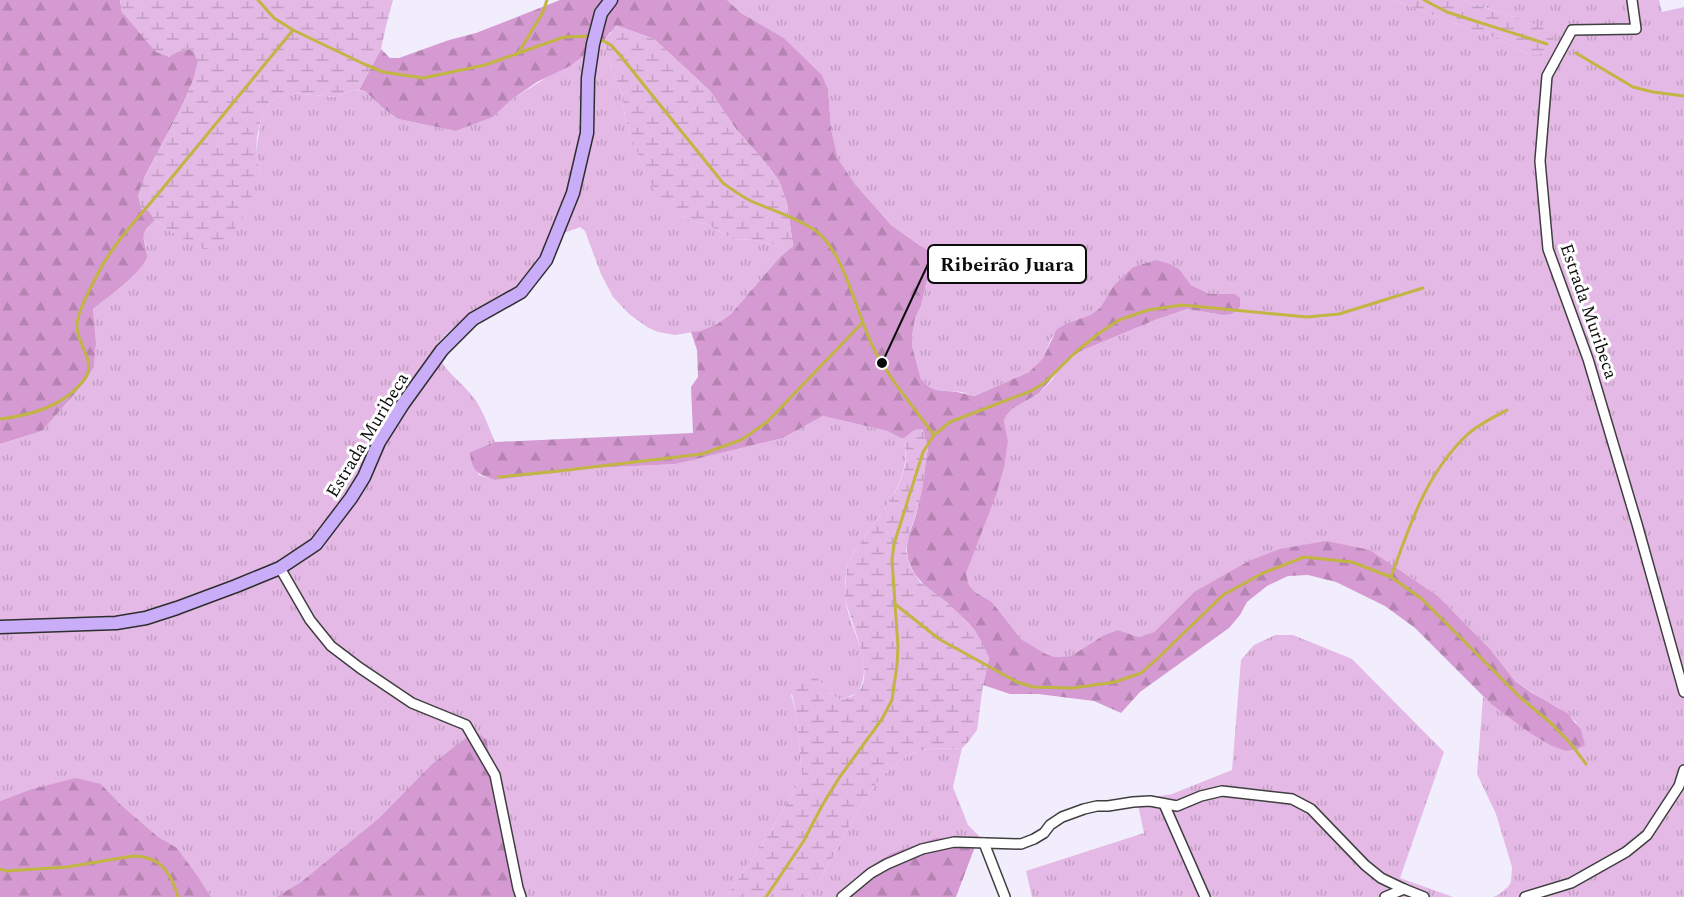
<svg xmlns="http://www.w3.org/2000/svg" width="1684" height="897" viewBox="0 0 1684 897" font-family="Spectral,serif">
	<defs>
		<pattern id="grass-tufts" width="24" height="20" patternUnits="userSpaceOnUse" patternTransform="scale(1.5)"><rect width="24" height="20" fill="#e4b9e5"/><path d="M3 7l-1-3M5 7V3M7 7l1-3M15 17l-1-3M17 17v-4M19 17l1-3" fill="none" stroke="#c29ec3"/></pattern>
		<pattern id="forest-firs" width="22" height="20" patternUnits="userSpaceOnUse" patternTransform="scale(1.5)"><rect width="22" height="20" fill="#d49ad1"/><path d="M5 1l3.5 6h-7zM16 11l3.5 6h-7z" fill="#b584b2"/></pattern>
		<pattern id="wetland-marsh" width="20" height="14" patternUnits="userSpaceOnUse" patternTransform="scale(1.5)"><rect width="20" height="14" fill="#e4b9e5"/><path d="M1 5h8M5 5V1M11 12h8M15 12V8" fill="none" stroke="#c29ec3"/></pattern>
	</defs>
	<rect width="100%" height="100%" fill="#f2edfd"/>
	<g fill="url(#grass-tufts)">
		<path d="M727 0H1394L1502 41 1529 55 1514 17 1463 0H1659L1662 12 1684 7V897H1493L1498 895 1508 887 1511 882 1512 867 1496 814 1477 774 1483 697 1491 704 1550 745 1577 723 1559 708 1545 701 1515 681 1490 649 1438 596 1370 550 1194 592 1154 632 1139 637 1118 630 1104 635 1071 656 1055 657 1046 654 1021 639 992 602 975 592 969 585 966 572 1008 441 1004 421 1006 416 1012 409 1039 393 1052 380 1059 369 1079 352 1155 320 1189 309 1223 315 1235 294H1210L1191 285 1180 270 1156 260 1133 267 1114 285 1100 308 1090 315 1068 323 1052 337 1043 358 1029 372 973 396 962 392 936 390 929 387 921 379 919 372 912 346V336L915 318 921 306 927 280 929 256 920 245 891 225 855 184 838 159 831 129 828 89 822 75 784 38 741 13Z"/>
		<path d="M604 41 607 56 622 93 625 118 644 171 674 211 691 221 706 224 735 240 750 239 778 246H793L779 258 731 314 717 324 700 331 675 335 658 332 647 327 629 314 613 297 601 274 585 231 580 227 564 233 553 247 544 275C508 297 464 312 437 344 437 368 461 380 474 398 483 410 489 428 495 442L470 452 479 475 495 480 596 468 676 464 783 438 823 416 887 431 903 439C915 475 881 513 862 541 856 549 849 558 847 569 845 577 845 588 845 596 848 630 876 659 858 693L840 700 830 693 812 672 791 695 796 712 802 777 771 831 726 897H524L497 806 487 740 431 765 379 818 301 882 276 897H211L197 875 177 848 157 836 120 804 101 784 29 790 0 801V444L42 431 84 383 94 367 96 343 93 309C110 295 143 275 146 253 147 247 144 240 142 234L145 228 155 220 173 233 260 174 256 152 261 119 270 102 283 95 291 93 336 97 353 90 365 91 382 107 398 119 456 131 493 117 511 100Z"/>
		<path d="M1275 635H1293L1352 659 1444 752 1400 878 1453 897H1032L1026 871 1144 833 1137 800 1172 794 1232 770 1241 660 1254 645Z"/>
		<path d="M962 748 953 787 968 825 979 836 936 838 892 853 839 897H807C811 891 816 885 820 879 847 838 870 766 920 751 933 747 949 749 962 748Z"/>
	</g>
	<g fill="url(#forest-firs)">
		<path d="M0 0H120L122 12 169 57C178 51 183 48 194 51L198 62 194 78 183 104 144 178 149 211 155 220C136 236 146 237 147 258 135 279 112 294 93 309L96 343 94 367 84 383 42 431 0 444Z"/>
		<path d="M560 0H727L741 13 784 38 822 75 828 89 831 129 838 159 855 184 891 225 928 251 929 256 927 280 921 306 915 318 912 336V346L919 372 921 379 929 387 936 390 957 392 974 396 1029 372 1043 358 1057 329 1068 323 1090 315 1100 308 1114 285 1133 267 1156 260 1170 264 1180 270 1191 285 1210 294H1235L1240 298V307L1232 314 1223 315 1188 309 1155 320 1093 346 1079 352 1067 361 1039 393 1012 409 1006 416 1004 421 1008 441 1004 467 996 495 966 573 969 585 975 592 992 602 1021 639 1046 654 1055 657 1071 656 1104 635 1118 630 1139 637 1154 632 1194 592 1249 561 1280 549 1326 541 1370 550 1438 596 1490 649 1515 681 1532 693 1567 713 1581 730 1585 745 1577 749 1566 751 1550 745 1530 733 1491 704 1415 628 1385 606 1336 582 1308 575 1288 576 1267 586 1247 602 1240 615 1229 628 1140 692 1121 713 1094 701 1038 694H1010L983 685 989 658C984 649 980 638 974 630 955 603 909 587 907 551 906 538 914 524 917 511 922 491 924 469 928 448L914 431 903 439 887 431 823 416 783 438 676 464 596 468 495 480C477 474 472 471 470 452L495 442 693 433 691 387 698 377 697 350 691 332 700 331 717 324 731 314 779 258 793 246 787 203 779 181 769 167 736 129 710 91 653 38 610 32 604 41 587 53 570 66 537 82 511 100 493 117 456 131 398 119 382 107 365 91 359 90 381 49 390 58H399L449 40 476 33Z"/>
		<path d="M475 731 487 740 497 806 524 897H276L301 882 379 818 431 765Z"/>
		<path d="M76 778 101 784 120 804 157 836 177 848 197 875 211 897H0V801L29 790Z"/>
		<path d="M979 836 956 897H839L863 871 892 853 936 838Z"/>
	</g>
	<g fill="url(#wetland-marsh)">
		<path d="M120 0H393L386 26 381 49 359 90H353L336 97 291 93 283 95 270 102 261 119 257 137 256 152 260 174 245 214 230 236 219 246 211 249H203L173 233 155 220 149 211 141 209 138 195 144 178 183 104 194 78 198 62 193 51C183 48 178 51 169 57L156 52 148 43 122 12Z"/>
		<path d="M1394 0H1463L1544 27C1552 34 1556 38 1552 49L1538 55H1529L1502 41Z"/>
		<path d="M616 25 653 38 710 91 736 129 769 167 779 181 787 203 793 246H778L750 239 735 240 706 224 691 221 674 211 659 197 644 171 625 118 622 93 607 56 604 41Z"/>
		<path d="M923 429 928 448 922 491 916 514 910 531 906 550 910 566 920 582 947 602 974 629 984 646 989 658 983 685 977 730 969 741 962 748C949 749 933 747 920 751 870 766 847 838 820 879 816 885 811 891 807 897H726L771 831 802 777 796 712 790 686 803 672H812L830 693 840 700C845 698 853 697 857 693 878 675 848 618 845 597 845 588 846 577 847 569 849 559 856 549 862 541 881 512 916 476 903 439L914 430Z"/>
	</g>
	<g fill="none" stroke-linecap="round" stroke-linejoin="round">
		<g stroke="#c1b543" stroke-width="3">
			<path d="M258 0 274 18 293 30 364 64 383 72 423 78 485 65 564 37 592 36"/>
			<path d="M1424 0 1447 12 1547 44"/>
			<path d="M598 38 611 45 619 54 723 183C733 190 742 197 753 202 774 211 798 218 816 231 845 253 857 316 874 349 889 379 914 407 934 435"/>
			<path d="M519 52 543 12 547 0"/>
			<path d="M1576 53 1633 87 1653 92 1684 96"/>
			<path d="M0 419C32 415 64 406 84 380 97 364 79 346 77 329 75 315 91 288 97 275 114 242 140 216 163 188 206 135 250 83 293 30"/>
			<path d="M499 477 559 471 702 454 741 440 767 422 862 323"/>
			<path d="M1391 577C1410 525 1426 473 1468 434 1479 424 1494 417 1507 410"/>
			<path d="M895 604 939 639 1017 682 1033 687 1073 688 1115 682 1141 673 1158 658 1223 595 1263 573 1304 557 1352 562 1391 577 1422 599 1521 698 1552 724 1571 744 1586 764"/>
			<path d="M0 869 5 871 67 867 133 856C161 856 171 873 178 897"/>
			<path d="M766 897 803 842 823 804 839 778 882 719 892 700 897 665 898 647 892 560 894 544 923 452 934 435 950 422 1031 391 1044 383 1077 351 1098 334 1119 320 1148 310 1182 305 1307 317 1339 314 1423 288"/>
		</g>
		<g stroke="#3f3f3f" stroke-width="12">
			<g id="street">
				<path d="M1632 0 1636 29 1572 30 1547 76 1540 161 1548 249 1588 359 1637 524 1684 692"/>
				<path d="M280 568 310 620 331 646 360 668 412 703 466 725 495 775 518 888 521 897"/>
				<path d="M1164 804 1205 897"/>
				<path d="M984 843 1005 897"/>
				<path d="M842 897 871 873 887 864 922 849 954 842 1021 844 1034 839 1044 833 1050 825 1062 817 1084 809 1097 806H1108L1133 802 1150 801 1177 806 1201 796 1222 791 1292 799 1311 809 1365 865 1381 878 1404 889 1424 897"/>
				<path d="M1385 897 1404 889"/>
				<path d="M1525 897 1571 883 1626 852 1647 835 1679 786 1684 770"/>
			</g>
		</g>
		<g stroke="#2e2e2e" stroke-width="15">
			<path id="secondary" d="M0 627 116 623 146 618 177 608 236 586 280 568 316 544 351 498 364 477 379 442 403 404 442 350 473 319 521 292 546 260 573 193 587 133 588 78 593 44 601 13 611 0"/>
		</g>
		<use href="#street" stroke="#fff" stroke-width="9"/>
		<use href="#secondary" stroke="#caadf8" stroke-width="12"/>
	</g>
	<g text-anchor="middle" stroke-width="6" stroke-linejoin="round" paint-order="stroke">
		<g font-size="18" fill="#0c0c0c" stroke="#fff">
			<text transform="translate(1589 311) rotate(71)" y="6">Estrada Muribeca</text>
			<text transform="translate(367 435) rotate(-59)" y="6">Estrada Muribeca</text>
		</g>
	</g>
	<path fill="none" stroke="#0c0c0c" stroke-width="2" d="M882 363L928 264"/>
	<circle fill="#0c0c0c" stroke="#fff" stroke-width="2" cx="882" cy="363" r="6"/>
	<rect fill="#fff" stroke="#0c0c0c" stroke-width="2" x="928" y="245" width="158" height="38" rx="6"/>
	<g font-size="20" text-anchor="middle" font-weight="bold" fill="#0c0c0c">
		<text x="1007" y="271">Ribeirão Juara</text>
	</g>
</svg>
